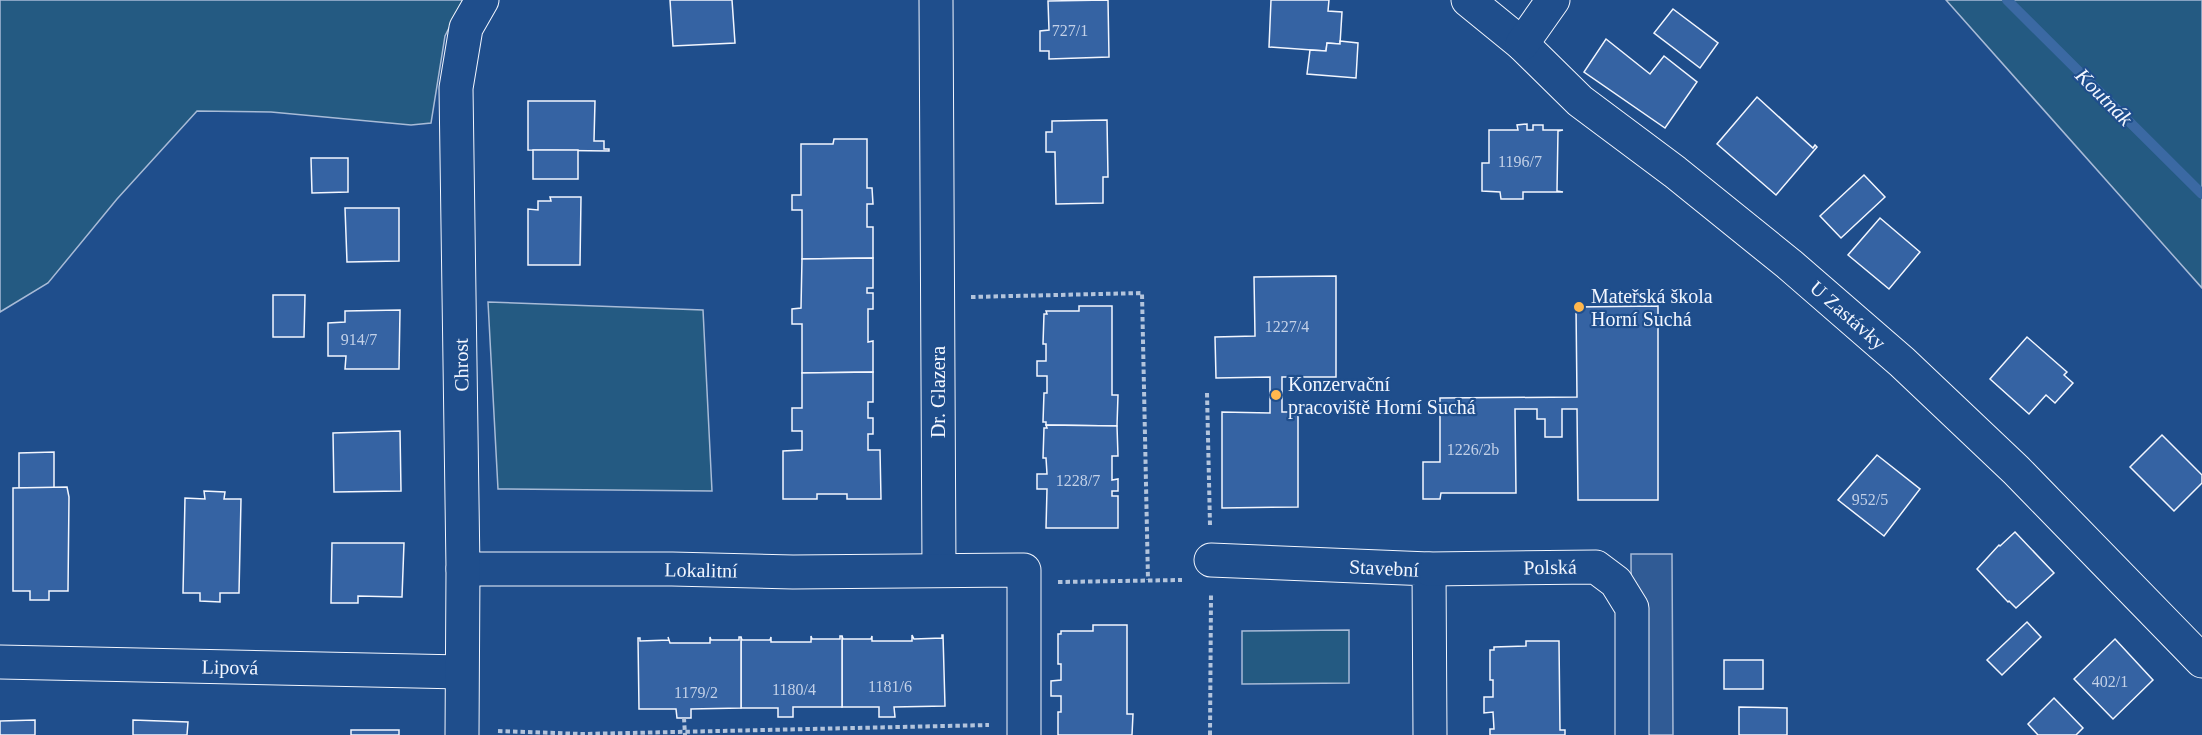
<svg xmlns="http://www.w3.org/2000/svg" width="2202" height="735" viewBox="0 0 2202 735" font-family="Georgia,serif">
	<rect width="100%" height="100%" fill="#1f4e8c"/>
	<g fill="#245a82" stroke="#a8bbd7" stroke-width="1.5">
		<path d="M0 0H463L445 36 431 123 411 125 271 112 197 111 117 199 48 283 0 312Z"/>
		<path d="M1946 0H2202V288Z"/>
		<path d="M488 302 703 310 712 491 498 489Z"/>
		<path d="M1349 630V683L1242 684V631Z"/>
	</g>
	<path fill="#305b95" stroke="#a8bbd7" stroke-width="1.5" d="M1631 554H1672L1673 735H1632Z"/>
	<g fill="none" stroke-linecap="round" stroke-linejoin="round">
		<path stroke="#3b69a3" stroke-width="10" d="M2007 0 2202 194"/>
	</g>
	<g fill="#3563a3" stroke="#f2f6ff" stroke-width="1.5">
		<path d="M670 0H732L735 43 673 46Z"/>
		<path d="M1108 0 1109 57 1049 59V51H1040V31L1049 30 1048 1Z"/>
		<path d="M1271 0H1329L1328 11 1342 12 1340 44 1327 43 1326 51 1269 47Z"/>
		<path d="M1673 9 1718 43 1700 68 1654 33Z"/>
		<path d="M1606 39 1650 74 1664 56 1697 82 1665 128 1584 72Z"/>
		<path d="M1340 41 1358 43 1356 78 1307 74 1310 50 1326 51 1327 43 1340 44Z"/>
		<path d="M1757 97 1813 148 1815 145 1817 147 1776 195 1717 144Z"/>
		<path d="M528 101H595L594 141H604V149H609V151L528 150Z"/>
		<path d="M1107 120 1108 177H1103V203L1056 204 1055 152H1046V132H1052V121Z"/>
		<path d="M1527 124V130H1533V125H1543V130H1563L1558 131 1557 191 1563 192H1523V199H1501L1500 192 1482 191V163H1489V130H1518L1517 125Z"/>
		<path d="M834 139H867V188H872L873 204H867V227H873V258L802 259V210H792V195H801V144H833Z"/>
		<rect x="533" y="150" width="45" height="29"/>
		<path d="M311 158H348V192L312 193Z"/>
		<path d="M1864 175 1885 197 1841 238 1820 216Z"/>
		<path d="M550 197H581L580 265H528V209L538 210V201H551Z"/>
		<path d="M345 208H399V261L347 262Z"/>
		<path d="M1880 218 1920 252 1889 289 1848 255Z"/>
		<path d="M873 258V288H867V293H873V309H868V342L873 341V372L802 373V324H792V309L801 308 802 259Z"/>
		<path d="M1336 276V377H1282V412H1298V507L1222 508V412L1270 413V377L1216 378 1215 337 1255 336 1254 277Z"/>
		<path d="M273 295H305L304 337H273Z"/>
		<path d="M1079 306H1112V395H1118L1117 426 1046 425V422H1043L1044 393H1047V376H1037V361H1046V344H1043L1044 314H1047L1046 311H1079Z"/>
		<path d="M1658 306V500H1578L1577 409H1562V437H1545V419H1537V409H1515L1516 493H1441L1440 499H1423V462H1440V398L1577 397 1576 307Z"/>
		<path d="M400 310 399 369H345L346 356H328V323L345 322V311Z"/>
		<path d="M2027 337 2067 372 2064 375 2073 383 2055 403 2046 395 2029 414 1990 379Z"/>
		<path d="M873 372V402H868V418H873V434H868V450H880L881 499H847V494H817V499H783V451L802 450V431H792V408H802V373Z"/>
		<path d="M1046 425 1117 426 1118 456H1112V480L1118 479V491H1112V496H1118V528H1046L1047 489H1037V474H1047L1046 458H1043L1044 428H1047Z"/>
		<path d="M400 431 401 491 334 492 333 433Z"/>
		<path d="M2162 435 2202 475V483L2174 511 2130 467Z"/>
		<path d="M54 452V488H19V453Z"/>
		<path d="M1877 455 1920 489 1884 536 1838 500Z"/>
		<path d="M67 487 69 497 68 591H49V600H30V591H13V488Z"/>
		<path d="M204 491 225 492 224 499H241L239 593H220V602L200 601V593H183L185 498 205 499Z"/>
		<path d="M2015 532 2054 573 2016 608 2009 601 2008 602 1977 569 1999 545 2000 546Z"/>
		<path d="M332 543H404L402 597 358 596V603H331Z"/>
		<path d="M2027 622 2041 637 2002 675 1987 660Z"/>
		<path d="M1093 625H1127V714H1133L1132 735H1058V712H1061V696H1051V681L1061 680V664H1058V634H1061V631H1093Z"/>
		<path d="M912 635 914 639 942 638V635H943L945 706 894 707 895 717H879V707H842V636L843 639H871L872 636V641H912Z"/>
		<path d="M811 636 812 639H840V636H842V707H793V717H778V708H741V637L742 640H770L771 637V642H811Z"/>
		<path d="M668 637 670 643H710V637L711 640H739V637H741V708L691 709V718H677L676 709H639L638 638H640V641L669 640Z"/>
		<path d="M2115 639 2153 680 2113 719 2074 679Z"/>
		<path d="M1526 641H1559L1560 730H1565V735H1490V729H1494L1493 712 1484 713V697H1493V680H1490V650H1494V647L1526 646Z"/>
		<rect x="1724" y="660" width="39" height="29"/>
		<path d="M2054 698 2083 728 2076 735H2038L2028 724Z"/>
		<path d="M1739 707 1787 708V735H1739Z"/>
		<path d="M35 720V735H0V721Z"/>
		<path d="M133 720 188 722 187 735H133Z"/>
		<rect x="351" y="730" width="48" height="5"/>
	</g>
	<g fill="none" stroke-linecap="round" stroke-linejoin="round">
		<g stroke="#f2f6ff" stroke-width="35">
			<g id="street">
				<path d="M936 0 939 569"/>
				<path d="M1468 0 1522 44 1580 101 1675 172 1789 264 1902 362 2016 470 2202 661"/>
				<path d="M1522 44 1553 0"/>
				<path d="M1211 560 1429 569 1430 735"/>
				<path d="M463 569H672L793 572 1024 570V735"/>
				<path d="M1429 569 1596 567 1616 582 1632 608V735"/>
				<path d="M0 662 461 672"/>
				<path d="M462 735 463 569 456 88 466 28 482 0"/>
			</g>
		</g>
		<g stroke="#b3c4dc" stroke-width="4" stroke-dasharray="4.5 3" stroke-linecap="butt">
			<path d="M971 297 1142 293 1148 580"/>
			<path d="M1207 393 1210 525"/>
			<path d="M1058 582 1182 580"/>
			<path d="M684 718 685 735"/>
			<path d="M498 731 583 734 989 725"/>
			<path d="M1210 735 1211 595"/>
		</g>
		<use href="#street" stroke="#1f4e8c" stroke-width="33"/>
	</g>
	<g fill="#ffb74d" stroke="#1f4e8c" stroke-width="2">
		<circle cx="1579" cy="307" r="6"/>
		<circle cx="1276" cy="395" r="6"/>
	</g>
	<g text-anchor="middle" stroke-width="4.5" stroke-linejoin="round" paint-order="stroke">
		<g font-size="16" fill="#c3d1e8">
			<text x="1070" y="36">727/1</text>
			<text x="1520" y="167">1196/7</text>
			<text x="1287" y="332">1227/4</text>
			<text x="359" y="345">914/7</text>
			<text x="1473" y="455">1226/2b</text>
			<text x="1078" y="486">1228/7</text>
			<text x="1870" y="505">952/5</text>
			<text x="2110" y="687">402/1</text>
			<text x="890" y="692">1181/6</text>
			<text x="794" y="695">1180/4</text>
			<text x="696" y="698">1179/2</text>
		</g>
		<g font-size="20" fill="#f2f6ff" stroke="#1f4e8c" text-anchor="start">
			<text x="1591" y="303">Mateřská škola<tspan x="1591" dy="23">Horní Suchá</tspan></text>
			<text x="1288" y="391">Konzervační<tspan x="1288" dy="23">pracoviště Horní Suchá</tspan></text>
		</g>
		<g font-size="20" fill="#f2f6ff" stroke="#1f4e8c">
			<text transform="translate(1848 315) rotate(41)" y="7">U Zastávky</text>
			<text transform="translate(461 365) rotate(-91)" y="7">Chrost</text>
			<text transform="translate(938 392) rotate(-90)" y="7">Dr. Glazera</text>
			<text transform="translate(1550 567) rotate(-1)" y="7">Polská</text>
			<text transform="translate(1384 568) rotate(3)" y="7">Stavební</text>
			<text transform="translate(701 570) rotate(1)" y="7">Lokalitní</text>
			<text transform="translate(230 667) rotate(1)" y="7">Lipová</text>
		</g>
		<g font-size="21" font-style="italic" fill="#f2f6ff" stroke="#1f4e8c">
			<text transform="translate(2104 97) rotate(45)" y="7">Koutnák</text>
		</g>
	</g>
</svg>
